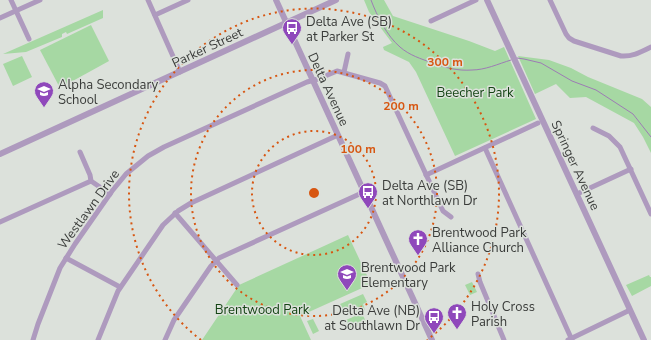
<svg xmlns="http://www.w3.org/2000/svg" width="651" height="340" viewBox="0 0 651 340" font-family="'Nunito Sans',sans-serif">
	<rect width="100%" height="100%" fill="#dce1db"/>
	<g fill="#a6d8a3">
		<path d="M364 0H384L393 16 469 41 495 51 504 47 536 119 455 156 416 72 409 62 384 50 383 47 392 43 369 12Z"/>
		<path d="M103 10V18L67 34 66 32 62 34V37L26 52 3 54Z"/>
		<path d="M91 25 109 61 60 88 40 50Z"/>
		<path d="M22 56 32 77 13 86 3 64Z"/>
		<path d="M518 56 549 60 571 68 588 77 642 99 651 107V153L643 137 634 123 586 97 570 98 556 84 535 94Z"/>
		<path d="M348 235 371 284 300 316 311 340H202L239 285Z"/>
		<path d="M649 275 650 277H651V286L632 296 626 285Z"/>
		<path d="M472 282 477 292 470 295 465 285Z"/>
		<path d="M363 294 367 302 363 304 365 310 357 313 355 307 343 312 340 304Z"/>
		<path d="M362 313 366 322 350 329 346 320Z"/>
		<path d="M313 319 319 331 313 334 307 321Z"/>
	</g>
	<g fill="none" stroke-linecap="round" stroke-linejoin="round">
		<g stroke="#9d7cb4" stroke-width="1">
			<path d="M371 0C377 16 387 36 400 47 409 55 421 59 433 63 446 68 458 71 472 70 485 70 498 64 511 60"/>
			<path d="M517 58 524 59 541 63 572 81 596 90 633 114 651 137"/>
		</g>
		<g stroke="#ae9abe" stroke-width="5">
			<path d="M11 0 29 39"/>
			<path d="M148 0 180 72"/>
			<path d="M550 0 566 34 569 38 574 41 621 56C632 57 641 52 651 47"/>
			<path d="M155 15 188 0"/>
			<path d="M0 18 40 0"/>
			<path d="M431 21 476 0"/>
			<path d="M344 72 348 54"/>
			<path d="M593 128 609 136 620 147 651 214"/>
			<path d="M485 148 572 340"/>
			<path d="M80 152 90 175 91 181 110 194"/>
			<path d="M426 175 538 123"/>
			<path d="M577 194 631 169"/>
			<path d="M175 213 237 285"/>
			<path d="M0 222 91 181"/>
			<path d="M66 258 120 287"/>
			<path d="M478 274 480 282 504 340"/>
			<path d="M33 340 38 324 60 268 75 244 112 191 126 174 148 156 164 147 307 82 318 79 337 71 380 83 385 86 443 211 451 217"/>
			<path d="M98 340 118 291 163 225 178 211 191 203 338 135"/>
			<path d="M165 340 174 320 211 266 219 258 364 192"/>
			<path d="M568 340 630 310"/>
		</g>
		<g stroke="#ae9abe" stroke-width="6">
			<path d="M276 0 432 340"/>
			<path d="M487 0 644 340"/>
			<path d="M0 154 336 0"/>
		</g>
	</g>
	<g fill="none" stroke="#d75611" stroke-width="2" stroke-dasharray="2 4">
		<circle cx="314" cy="193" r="62"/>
		<circle cx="314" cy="193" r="123"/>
		<path d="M201 340A185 185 0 1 1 427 340"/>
	</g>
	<defs>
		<g id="bus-pin" transform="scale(1)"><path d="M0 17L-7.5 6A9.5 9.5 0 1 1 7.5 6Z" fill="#8f48bb" stroke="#dce1db"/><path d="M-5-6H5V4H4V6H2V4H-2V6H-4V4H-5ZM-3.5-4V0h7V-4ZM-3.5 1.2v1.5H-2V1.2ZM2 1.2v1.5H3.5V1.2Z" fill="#fff"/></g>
		<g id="school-pin" transform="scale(1)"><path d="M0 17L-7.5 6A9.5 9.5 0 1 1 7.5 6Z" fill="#8f48bb" stroke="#dce1db"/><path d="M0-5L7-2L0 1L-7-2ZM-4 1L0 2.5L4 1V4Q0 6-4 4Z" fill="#fff"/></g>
		<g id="church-pin" transform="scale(1)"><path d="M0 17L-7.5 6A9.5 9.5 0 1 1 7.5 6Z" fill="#8f48bb" stroke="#dce1db"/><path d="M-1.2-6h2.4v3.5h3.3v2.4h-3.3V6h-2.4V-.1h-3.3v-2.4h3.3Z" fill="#fff"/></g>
	</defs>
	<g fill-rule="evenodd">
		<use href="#bus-pin" x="292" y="28"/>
		<use href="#school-pin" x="44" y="91"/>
		<use href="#bus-pin" x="368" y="192"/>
		<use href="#church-pin" x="418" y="239"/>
		<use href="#school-pin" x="347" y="274"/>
		<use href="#church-pin" x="457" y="313"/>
		<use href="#bus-pin" x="434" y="317"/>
	</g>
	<g text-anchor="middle" stroke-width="3" stroke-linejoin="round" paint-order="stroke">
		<g font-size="13" fill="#3a3c3a" stroke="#dce1db" text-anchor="start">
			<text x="306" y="26">Delta Ave (SB)<tspan x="306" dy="15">at Parker St</tspan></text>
			<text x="58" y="89">Alpha Secondary<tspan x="58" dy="15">School</tspan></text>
			<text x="382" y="190">Delta Ave (SB)<tspan x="382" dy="15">at Northlawn Dr</tspan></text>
			<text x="432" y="237">Brentwood Park<tspan x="432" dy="15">Alliance Church</tspan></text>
			<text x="361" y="272">Brentwood Park<tspan x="361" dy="15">Elementary</tspan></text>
			<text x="471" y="311">Holy Cross<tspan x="471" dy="15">Parish</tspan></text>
			<text x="420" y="315" text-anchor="end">Delta Ave (NB)<tspan x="420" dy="15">at Southlawn Dr</tspan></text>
		</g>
		<g font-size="13" fill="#3a3c3a" stroke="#dce1db">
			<text transform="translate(207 47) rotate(-25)" y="5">Parker Street</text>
			<text transform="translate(329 89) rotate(65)" y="5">Delta Avenue</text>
			<text transform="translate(576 165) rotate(65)" y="5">Springer Avenue</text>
			<text transform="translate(88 209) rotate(-54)" y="5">Westlawn Drive</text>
		</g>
		<g font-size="13" fill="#144414" stroke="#dce1db">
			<text x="475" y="97">Beecher Park</text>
			<text x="262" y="314">Brentwood Park</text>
		</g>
	</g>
	<circle cx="314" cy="193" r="6" fill="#d75611" stroke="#dce1db" stroke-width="2"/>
	<g font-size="12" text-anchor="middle" font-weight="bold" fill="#d75611" stroke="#dce1db" stroke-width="3" stroke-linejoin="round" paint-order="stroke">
		<text x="445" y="66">300 m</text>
		<text x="401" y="110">200 m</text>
		<text x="358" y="153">100 m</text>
	</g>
</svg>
